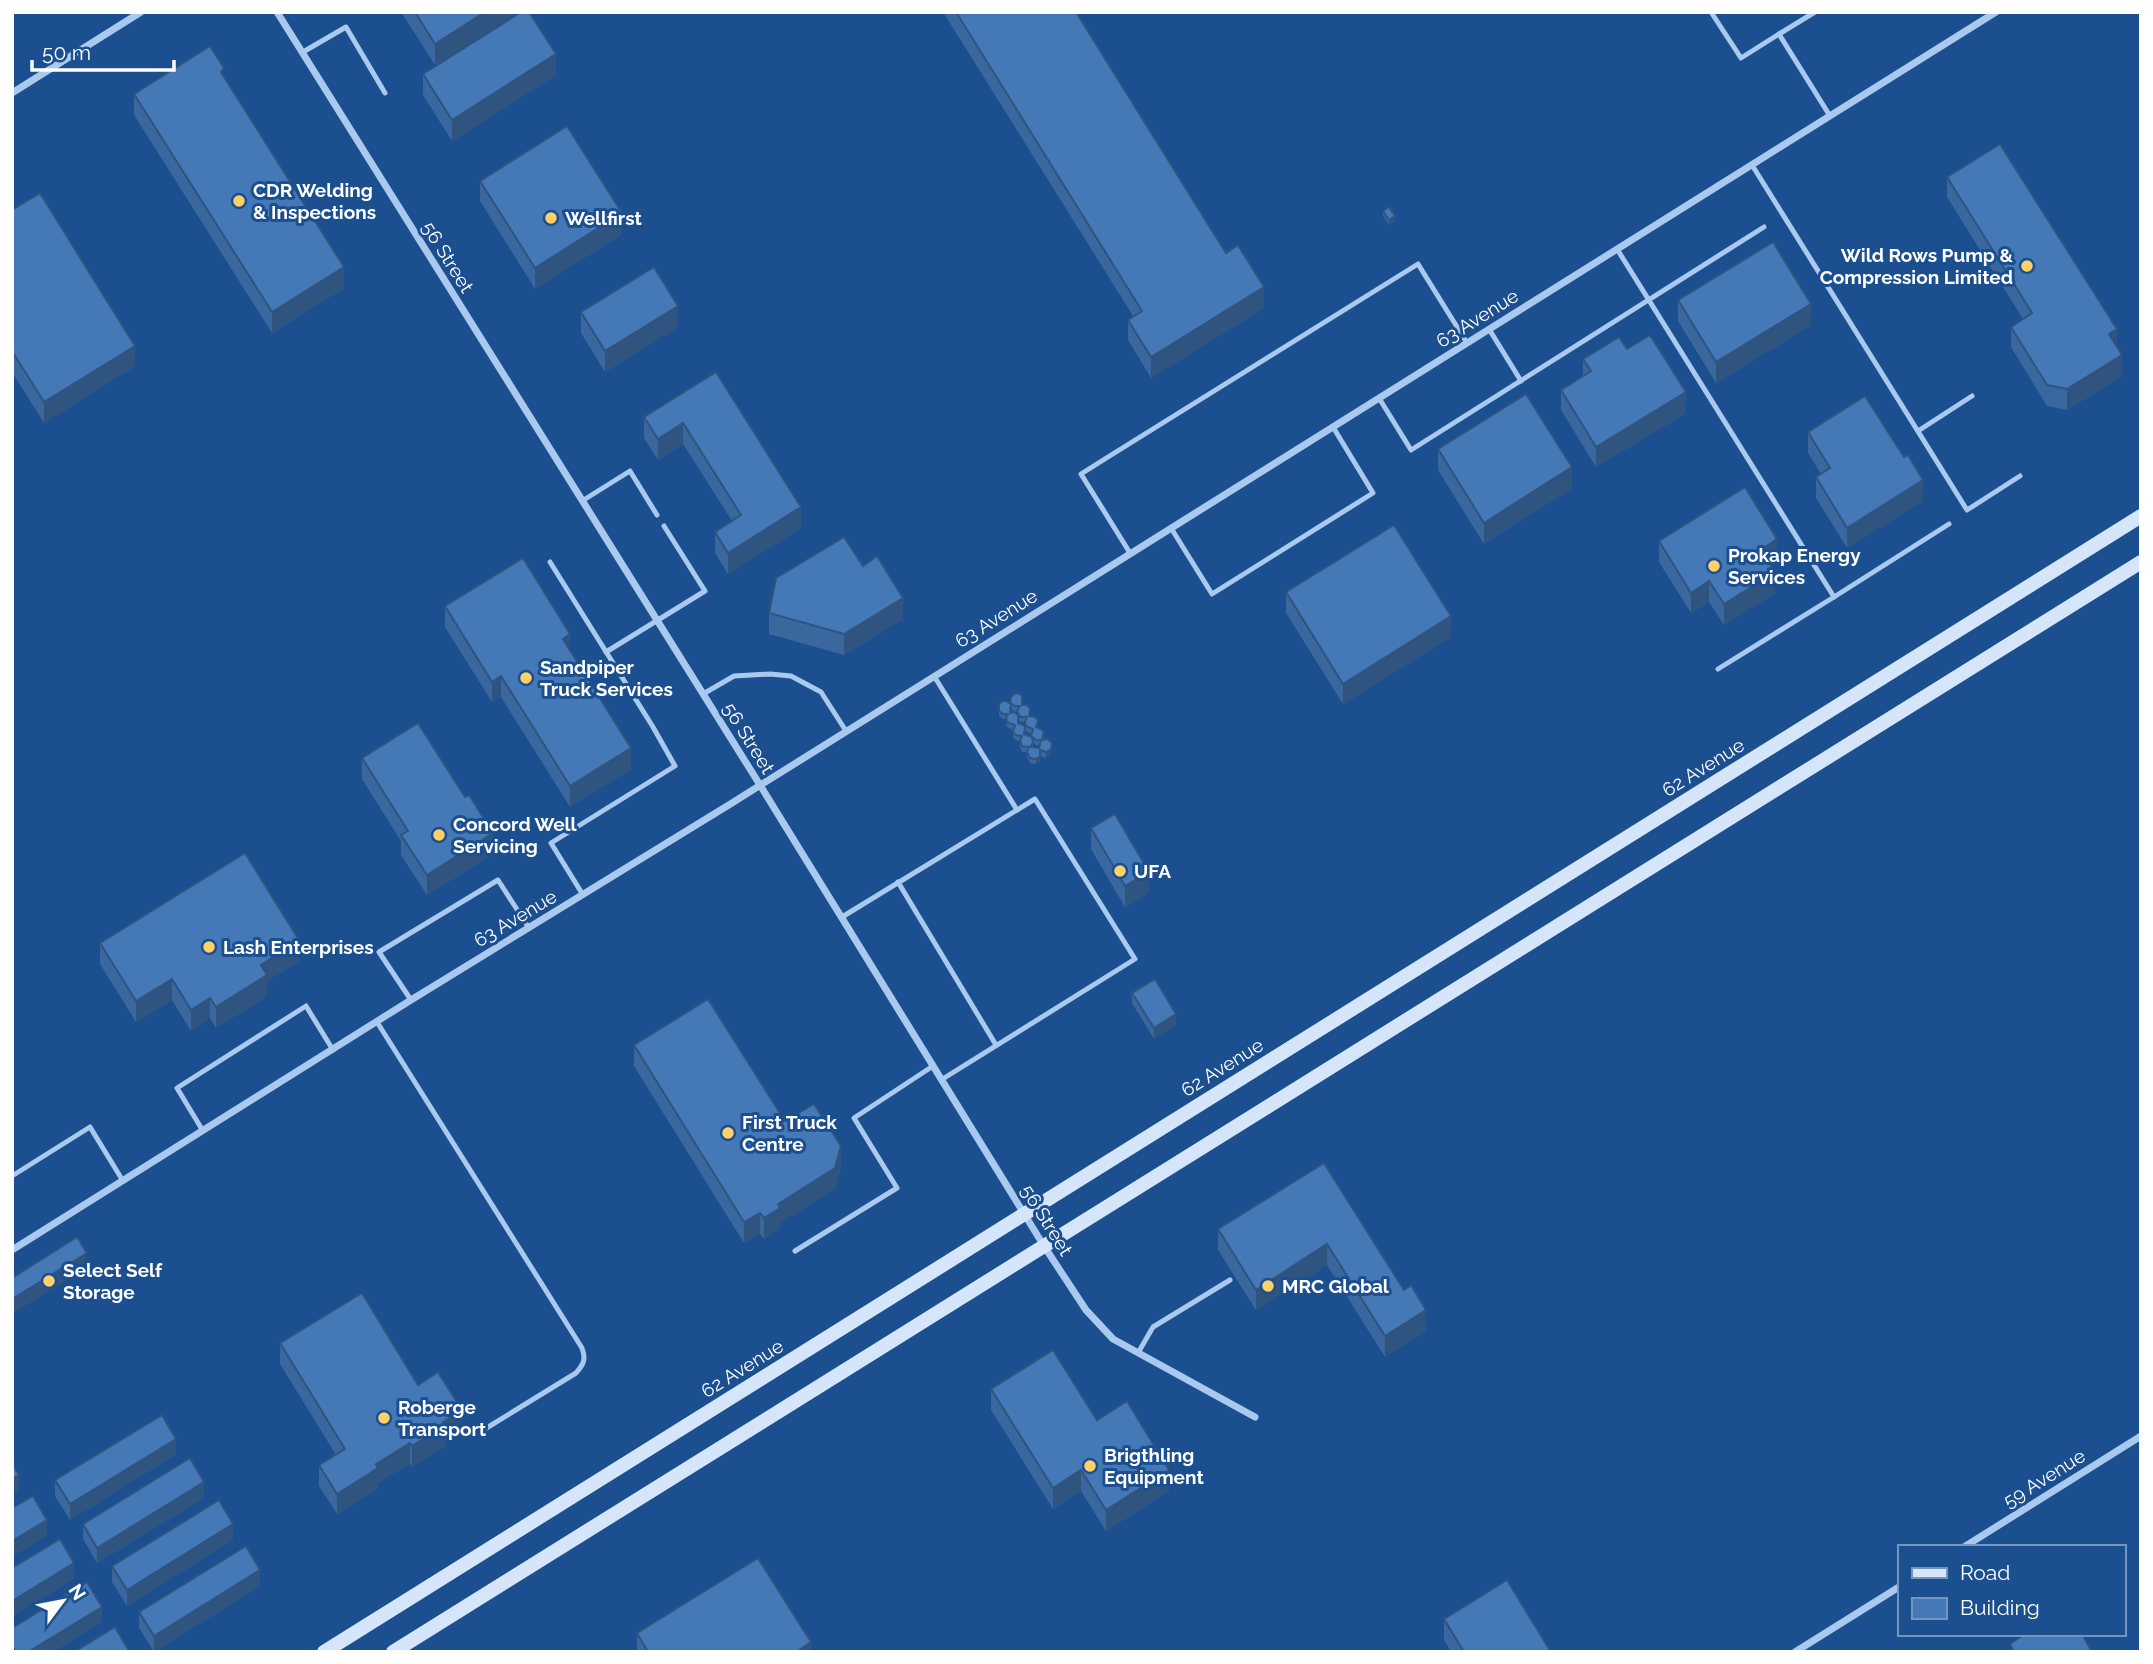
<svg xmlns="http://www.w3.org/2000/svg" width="2153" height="1664" viewBox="0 0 2153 1664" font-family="Raleway,sans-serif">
	<rect width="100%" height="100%" fill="#1b4f8f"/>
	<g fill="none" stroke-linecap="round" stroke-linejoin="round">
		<g stroke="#a9c9ee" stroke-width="5">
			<path d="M1711 12 1741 58 1779 34"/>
			<path d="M1815 12 1779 34 1830 116"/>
			<path d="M303 52 346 27 385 93"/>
			<path d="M1752 165 1967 510 2020 476"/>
			<path d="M1617 249 1834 597 1718 669"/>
			<path d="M1489 329 1521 381"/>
			<path d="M1379 398 1411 450 1764 227"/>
			<path d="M1918 431 1972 396"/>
			<path d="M582 501 630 471 657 515"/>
			<path d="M1171 528 1212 594 1373 493 1333 427"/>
			<path d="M1130 553 1081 474 1108 457 1418 264 1467 343"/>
			<path d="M550 562 653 727 675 766 551 843 583 895"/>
			<path d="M1834 597 1949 524"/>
			<path d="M606 652 705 591 664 526"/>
			<path d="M934 676 1017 810"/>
			<path d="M703 694 734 676 770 674 791 676 821 692 846 731"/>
			<path d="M898 882 996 1045"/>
			<path d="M842 917 1035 799 1135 959 941 1080"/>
			<path d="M411 1000 379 952 498 880 529 928"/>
			<path d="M377 1022 582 1348C586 1359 584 1364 576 1373L480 1432"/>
			<path d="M203 1131 177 1088 306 1006 333 1050"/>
			<path d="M12 1176 90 1127 123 1181"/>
			<path d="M795 1251 897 1188 854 1118 933 1066"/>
			<path d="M1138 1353 1153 1327 1230 1280"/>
		</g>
		<g stroke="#a9c9ee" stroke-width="7">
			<path d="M277 12 760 785 1044 1246 1086 1310 1113 1339 1255 1417"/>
			<path d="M12 93 141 12"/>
			<path d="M12 1250 411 1000 732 803 1996 12"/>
			<path d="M1964 1547 2141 1436"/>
			<path d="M1795 1652 1899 1587"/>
		</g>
		<g stroke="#d6e6fa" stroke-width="14">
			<path d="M324 1652 2141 516"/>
			<path d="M393 1652 2141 562"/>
		</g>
	</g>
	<g fill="#3a679d" fill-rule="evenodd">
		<path d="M401 12H517L435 65Z"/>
		<path d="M943 12H1076L1226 253 1264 308 1151 378 1128 340V320L1133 316Z"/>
		<path d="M423 74 556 75 452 141 423 95Z"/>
		<path d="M224 76 344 288 272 333 134 115V94Z"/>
		<path d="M1947 177 2117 346 2122 376 2067 410 2047 406 2011 347V327L2023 319 1947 197Z"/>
		<path d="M480 181 622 234 535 289 480 201Z"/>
		<path d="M12 210 135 366 44 423 12 372Z"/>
		<path d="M1383 211 1395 221 1389 225 1383 216Z"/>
		<path d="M1678 300 1811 325 1716 383 1678 321Z"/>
		<path d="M581 312 678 327 605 372 581 333Z"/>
		<path d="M1583 359 1686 413 1596 467 1561 410V390L1583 376Z"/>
		<path d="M716 372 801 528 728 574 715 553V532L732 521 683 444 658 460 644 438V417Z"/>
		<path d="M1808 432 1923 501 1847 548 1816 498V477L1821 474 1808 453Z"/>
		<path d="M1438 449 1572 488 1484 544 1438 470Z"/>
		<path d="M1659 541 1777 560 1770 564 1775 593 1724 625 1709 602 1691 613 1659 562Z"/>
		<path d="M863 566 903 619 844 655 769 634V613Z"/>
		<path d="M1286 592 1451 637 1343 704 1286 613Z"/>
		<path d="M445 606 570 651 631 769 570 807 501 697 492 702 445 627Z"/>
		<path d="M1010 703 1022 705 1038 725 1037 728 1044 736 1043 740 1051 755 1046 758 1040 756V762L1036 764 1030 763 1027 757V752H1022L1020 746V741L1015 740 1013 737V730L1007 727 1006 719H1003L999 716V704ZM1011 709 1015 712H1017V714L1010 713ZM1018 717 1020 722H1025V726L1018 723ZM1025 729 1026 731 1032 734 1031 737 1025 735ZM1033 743 1036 745H1040L1039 748 1033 747Z"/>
		<path d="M362 758 493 854 427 895 401 855V841L362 779Z"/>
		<path d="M1091 828 1149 893 1125 907 1091 849Z"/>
		<path d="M100 943 299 961 267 981V996L216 1028 210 1018 191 1031 172 1000 136 1022 100 964Z"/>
		<path d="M1132 993 1176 1024 1154 1039 1132 1003Z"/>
		<path d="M634 1045 785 1121 841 1167 835 1189 780 1223V1229L764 1239 760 1234 744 1243 634 1066Z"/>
		<path d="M1324 1163 1426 1331 1385 1357 1327 1265 1256 1310 1218 1250V1229Z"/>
		<path d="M280 1343 418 1385 462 1431 445 1441V1446L412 1467 410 1463 378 1483V1489L337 1514 319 1486V1465L336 1455 280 1364Z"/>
		<path d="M991 1389 1097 1420 1169 1491 1106 1531 1081 1491 1053 1509 991 1410Z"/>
		<path d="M176 1454 70 1520 55 1496V1480Z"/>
		<path d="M204 1498 97 1563 83 1539V1524Z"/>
		<path d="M233 1540 127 1606 112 1582V1566Z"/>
		<path d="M260 1586 154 1652 139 1628V1612Z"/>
		<path d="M1444 1619 1551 1652H1451L1444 1640Z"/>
		<path d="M637 1633 811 1652H638L637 1649Z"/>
	</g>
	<g fill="#305480">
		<path d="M485 12H517L435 65V44Z"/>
		<path d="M556 54V75L452 141V120Z"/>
		<path d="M622 213V234L535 289V268Z"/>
		<path d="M1395 216V221L1389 225V220Z"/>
		<path d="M344 267V288L272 333V312Z"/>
		<path d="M1264 287V308L1151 378V357Z"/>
		<path d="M1811 304V325L1716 383V362Z"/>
		<path d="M678 306V327L605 372V351Z"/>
		<path d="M2117 329V350L2109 334Z"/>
		<path d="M135 346V366L44 423V402Z"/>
		<path d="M2122 355V376L2067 410V389Z"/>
		<path d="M1686 392V413L1596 467V447Z"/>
		<path d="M683 423V444L658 460V439Z"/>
		<path d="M1572 467V488L1484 544V523Z"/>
		<path d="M1923 480V501L1847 548V528Z"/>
		<path d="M801 507V528L728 574V553Z"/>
		<path d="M1777 539V560L1761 570V550Z"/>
		<path d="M1775 572V593L1724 625V604Z"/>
		<path d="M1709 581V602L1691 613V593Z"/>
		<path d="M903 598V619L844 655V634Z"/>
		<path d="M1451 616V637L1343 704V684Z"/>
		<path d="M570 634V655L563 639Z"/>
		<path d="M501 676V697L492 702V682Z"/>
		<path d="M1052 743 1051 755 1046 758V752Z"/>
		<path d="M631 748V769L570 807V786Z"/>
		<path d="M1040 750V762L1036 764V759Z"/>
		<path d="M493 833V854L427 895V875Z"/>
		<path d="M1149 872V893L1125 907V886Z"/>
		<path d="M299 940V961L267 981V996L216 1028V1007L261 965Z"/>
		<path d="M172 979V1000L136 1022V1001Z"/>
		<path d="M210 998V1018L191 1031V1010Z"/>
		<path d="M1176 1014V1024L1154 1039V1028Z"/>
		<path d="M841 1146V1167L835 1189 780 1223V1229L764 1239V1218L778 1204Z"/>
		<path d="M760 1213V1234L744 1243V1222Z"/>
		<path d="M1327 1244V1265L1256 1310V1290Z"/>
		<path d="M87 1253V1268L12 1314V1299Z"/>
		<path d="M1426 1310V1331L1385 1357V1336Z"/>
		<path d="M462 1410V1431L445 1441V1446L412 1467V1446L443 1422Z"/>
		<path d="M176 1439V1454L70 1520V1504Z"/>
		<path d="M410 1443V1463L378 1483V1489L337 1514V1494L376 1464Z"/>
		<path d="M1081 1470V1491L1053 1509V1488Z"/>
		<path d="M1169 1470V1491L1106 1531V1510Z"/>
		<path d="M19 1475V1491L12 1495V1479Z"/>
		<path d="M204 1482V1498L97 1563V1548Z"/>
		<path d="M47 1520V1536L12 1557V1541Z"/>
		<path d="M233 1524V1540L127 1606V1590Z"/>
		<path d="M74 1563V1579L12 1617V1601Z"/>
		<path d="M260 1570V1586L154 1652V1636Z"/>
		<path d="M102 1607V1622L54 1652H28Z"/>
		<path d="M811 1642V1652H796Z"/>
	</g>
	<g fill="#4478b7" stroke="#305480" stroke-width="2">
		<path d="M415 12H485L435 44Z"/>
		<path d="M521 12H529L556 54 452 120 423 74Z"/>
		<path d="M956 12H1076L1226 253 1238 245 1264 287 1151 357 1128 320 1142 311Z"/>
		<path d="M210 46 224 68 221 72 344 267 272 312 134 94Z"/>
		<path d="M567 126 622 213 535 268 480 181Z"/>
		<path d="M2000 144 2117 329 2109 334 2122 355 2067 389 2047 385 2011 327 2032 313 1947 177Z"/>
		<path d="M40 193 135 346 44 402 12 351V210Z"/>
		<path d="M1389 207 1395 216 1389 220 1383 211Z"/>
		<path d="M1773 242 1811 304 1716 362 1678 300Z"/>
		<path d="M654 267 678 306 605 351 581 312Z"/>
		<path d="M1650 335 1686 392 1596 447 1561 390 1591 371 1583 359 1619 337 1627 349Z"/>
		<path d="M716 372 801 507 728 553 715 532 741 515 683 423 658 439 644 417Z"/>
		<path d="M1526 394 1572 467 1484 523 1438 449Z"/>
		<path d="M1865 396 1904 457 1908 455 1923 480 1847 528 1816 477 1830 468 1808 432Z"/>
		<path d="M1745 487 1777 539 1761 550 1775 572 1724 604 1709 581 1691 593 1659 541Z"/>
		<path d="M1394 525 1451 616 1343 684 1286 592Z"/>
		<path d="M844 537 863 566 877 556 903 598 844 634 769 613 776 578Z"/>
		<path d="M523 558 570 634 563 639 631 748 570 786 501 676 492 682 445 606Z"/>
		<path d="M1016 693 1022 695V705H1027L1030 709 1029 716 1035 717 1038 720 1036 727 1044 731 1042 740H1036L1031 736 1033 729 1026 726 1025 722 1027 717H1020L1017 711 1020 706H1015L1010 703 1011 697Z"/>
		<path d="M1002 701H1006L1011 704 1010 713 1014 712 1018 715V723L1025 726 1024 734 1032 737 1033 743 1030 747 1039 748 1041 740 1047 739 1052 743 1051 749 1046 752 1040 750V756L1036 759 1030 758 1027 752 1029 747 1022 746 1020 740 1022 736 1015 735 1013 731 1015 725 1007 722 1006 718 1008 714H1003L999 711V704Z"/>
		<path d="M418 723 465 797 469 795 493 833 427 875 401 835 408 831 362 758Z"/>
		<path d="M1115 814 1149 872 1125 886 1091 828Z"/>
		<path d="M245 853 299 940 261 965 267 975 216 1007 210 998 191 1010 172 979 136 1001 100 943Z"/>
		<path d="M1155 979 1176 1014 1154 1028 1132 993Z"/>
		<path d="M708 999 785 1121 814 1104 841 1146 835 1168 778 1204 780 1208 764 1218 760 1213 744 1222 634 1045Z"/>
		<path d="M1324 1163 1404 1290 1411 1285 1426 1310 1385 1336 1327 1244 1256 1290 1218 1229Z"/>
		<path d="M77 1237 87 1253 12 1299V1278Z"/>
		<path d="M362 1293 418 1385 438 1372 462 1410 443 1422 445 1425 412 1446 410 1443 376 1464 378 1468 337 1494 319 1465 345 1449 280 1343Z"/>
		<path d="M1053 1350 1097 1420 1127 1401 1169 1470 1106 1510 1081 1470 1053 1488 991 1389Z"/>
		<path d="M162 1415 176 1439 70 1504 55 1480Z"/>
		<path d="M190 1458 204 1482 97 1548 83 1524Z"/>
		<path d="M12 1464 19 1475 12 1479Z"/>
		<path d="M33 1496 47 1520 12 1541V1508Z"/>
		<path d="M219 1500 233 1524 127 1590 112 1566Z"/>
		<path d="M60 1539 74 1563 12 1601V1568Z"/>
		<path d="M246 1546 260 1570 154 1636 139 1612Z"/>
		<path d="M758 1558 811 1642 796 1652H648L637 1633Z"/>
		<path d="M1507 1580 1551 1652H1464L1444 1619Z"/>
		<path d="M87 1582 102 1607 28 1652H16L12 1646V1628Z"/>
		<path d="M115 1627 129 1651 74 1652Z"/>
		<path d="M2025 1634H2082L2092 1652H2014L2010 1644Z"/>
	</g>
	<g fill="#ffd166" stroke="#1b4f8f" stroke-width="2.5">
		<circle cx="239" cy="201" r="7"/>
		<circle cx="551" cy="218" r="7"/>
		<circle cx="2027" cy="266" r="7"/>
		<circle cx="1714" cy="566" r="7"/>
		<circle cx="526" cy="678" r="7"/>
		<circle cx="439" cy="835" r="7"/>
		<circle cx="1120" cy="871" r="7"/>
		<circle cx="209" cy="947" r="7"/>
		<circle cx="728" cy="1133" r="7"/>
		<circle cx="49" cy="1281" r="7"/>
		<circle cx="1268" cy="1286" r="7"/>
		<circle cx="384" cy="1418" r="7"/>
		<circle cx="1090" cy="1466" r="7"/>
	</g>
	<g text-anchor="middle" stroke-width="6" stroke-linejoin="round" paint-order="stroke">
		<g font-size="19" font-weight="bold" fill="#fff" stroke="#1b4f8f" text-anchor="start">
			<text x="253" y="197">CDR Welding<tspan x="253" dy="22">&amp; Inspections</tspan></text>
			<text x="565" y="225">Wellfirst</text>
			<text x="2013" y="262" text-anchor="end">Wild Rows Pump &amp;<tspan x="2013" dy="22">Compression Limited</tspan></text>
			<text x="1728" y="562">Prokap Energy<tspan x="1728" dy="22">Services</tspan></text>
			<text x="540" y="674">Sandpiper<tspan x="540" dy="22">Truck Services</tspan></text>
			<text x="453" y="831">Concord Well<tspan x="453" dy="22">Servicing</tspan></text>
			<text x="1134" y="878">UFA</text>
			<text x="223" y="954">Lash Enterprises</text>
			<text x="742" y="1129">First Truck<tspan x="742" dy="22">Centre</tspan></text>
			<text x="63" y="1277">Select Self<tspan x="63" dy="22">Storage</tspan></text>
			<text x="1282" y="1293">MRC Global</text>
			<text x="398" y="1414">Roberge<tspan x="398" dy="22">Transport</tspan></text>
			<text x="1104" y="1462">Brigthling<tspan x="1104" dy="22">Equipment</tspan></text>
		</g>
		<g font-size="19" fill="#fff" stroke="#1b4f8f">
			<text transform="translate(448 257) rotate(58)" y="7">56 Street</text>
			<text transform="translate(1477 318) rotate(-32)" y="7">63 Avenue</text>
			<text transform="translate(996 618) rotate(-32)" y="7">63 Avenue</text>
			<text transform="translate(749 738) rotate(58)" y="7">56 Street</text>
			<text transform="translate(1703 767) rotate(-32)" y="7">62 Avenue</text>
			<text transform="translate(515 918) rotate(-31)" y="7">63 Avenue</text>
			<text transform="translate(1222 1067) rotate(-32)" y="7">62 Avenue</text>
			<text transform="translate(1047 1220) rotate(58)" y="7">56 Street</text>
			<text transform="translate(742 1368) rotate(-32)" y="7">62 Avenue</text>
			<text transform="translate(2044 1478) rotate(-32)" y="7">59 Avenue</text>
		</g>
	</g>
	<rect width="2153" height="1664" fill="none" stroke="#ffffff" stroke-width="28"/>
	<rect x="1898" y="1545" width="228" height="91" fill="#1b4f8f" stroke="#7695bc" stroke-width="2"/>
	<rect x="1912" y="1568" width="35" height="10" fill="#d6e6fa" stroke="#7695bc" stroke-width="2"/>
	<text x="1960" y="1580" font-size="21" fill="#ffffff">Road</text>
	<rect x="1912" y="1598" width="35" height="21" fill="#4478b7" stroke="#7695bc" stroke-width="2"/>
	<text x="1960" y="1615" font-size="21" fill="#ffffff">Building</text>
	<g transform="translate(63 1601) rotate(58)" stroke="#1b4f8f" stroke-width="5" paint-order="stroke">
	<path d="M0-5L12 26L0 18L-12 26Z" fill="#ffffff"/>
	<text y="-10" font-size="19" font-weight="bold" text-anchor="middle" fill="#ffffff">N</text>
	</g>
	<path d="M32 60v10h142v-10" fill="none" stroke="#ffffff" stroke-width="3.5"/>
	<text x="42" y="60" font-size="21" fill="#ffffff" stroke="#1b4f8f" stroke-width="5" paint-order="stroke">50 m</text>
</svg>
